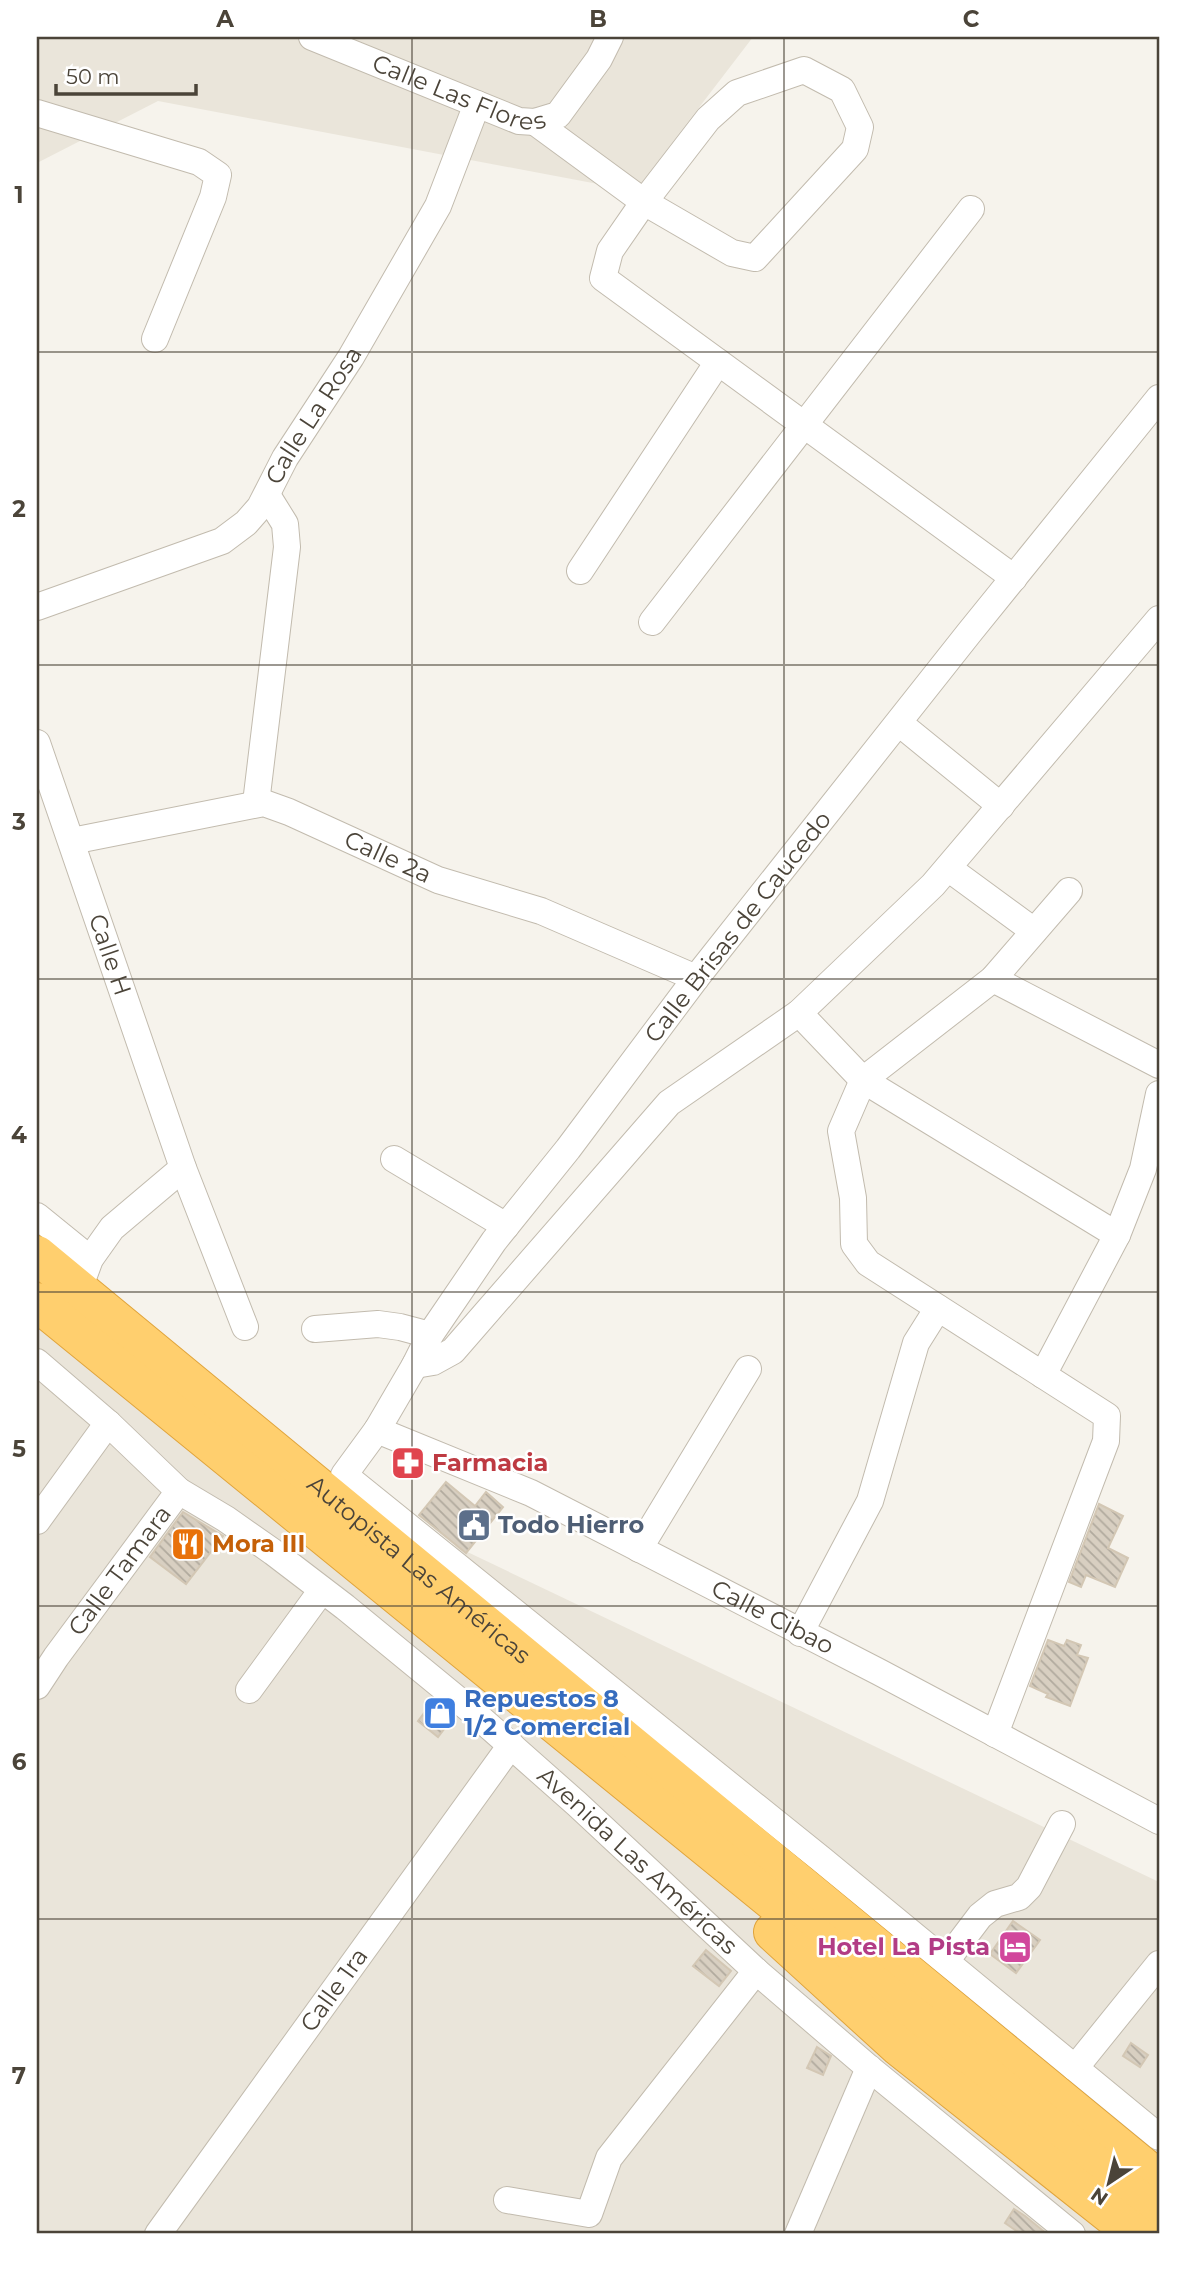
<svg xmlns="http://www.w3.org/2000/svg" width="1196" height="2271" viewBox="0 0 1196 2271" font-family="Montserrat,sans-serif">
	<defs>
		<pattern id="building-back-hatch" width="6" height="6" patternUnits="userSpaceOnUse" patternTransform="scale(1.75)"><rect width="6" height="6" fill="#d8cfc1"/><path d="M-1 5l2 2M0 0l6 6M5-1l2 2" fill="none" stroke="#b1aa9e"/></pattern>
	</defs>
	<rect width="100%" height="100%" fill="#f6f3ec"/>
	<g fill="#eae5da">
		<path d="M37 37H753L635 191 158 101 37 163Z"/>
		<path d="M37 1318 132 1392 1159 1882V2234H37Z"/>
	</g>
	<g fill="url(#building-back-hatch)" stroke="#d3c7b4" stroke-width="2">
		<path d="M402 1457 419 1464 408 1478 394 1467Z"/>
		<path d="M446 1482 475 1506 486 1492 503 1507 466 1553 419 1515Z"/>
		<path d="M1099 1504 1123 1516 1108 1548 1128 1558 1115 1587 1086 1575 1081 1587 1069 1582Z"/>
		<path d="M183 1512 223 1536 186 1584 150 1557Z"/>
		<path d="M1048 1640 1064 1646 1067 1640 1081 1645 1077 1655 1088 1658 1070 1706 1046 1697 1048 1694 1030 1686Z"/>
		<path d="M434 1700 454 1716 438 1737 418 1721Z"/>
		<path d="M1013 1921 1040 1940 1016 1973 990 1954Z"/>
		<path d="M706 1950 731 1971 719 1986 693 1966Z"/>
		<path d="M1131 2043 1148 2055 1140 2067 1123 2056Z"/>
		<path d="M817 2047 831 2056 823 2075 807 2068Z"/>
		<path d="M1014 2209 1025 2216 1047 2234H1021L1005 2223Z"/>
	</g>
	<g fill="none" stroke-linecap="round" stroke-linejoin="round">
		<g stroke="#c2bbae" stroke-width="28">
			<g id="minor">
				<path id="s1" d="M312 37 519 121 535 122 558 115 599 59 610 37"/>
				<path d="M37 113 199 162 218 175 213 197 155 339"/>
				<path d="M535 122 644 202 732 253 755 258 855 149 860 127 842 90 804 70 737 93 708 119 644 202 639 209 610 251 603 278 1014 578"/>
				<path d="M1159 398 969 633 696 978 568 1149 494 1241 430 1335 415 1365 377 1430 344 1475 821 1859 1159 2137"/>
				<path d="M580 571 718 362"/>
				<path id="s2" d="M37 607 222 541 246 523 260 507 285 458 351 357 438 206 477 104"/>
				<path d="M652 622 971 209"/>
				<path d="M899 723 1001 806"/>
				<path id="s3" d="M37 743 183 1168 245 1327"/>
				<path d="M256 803 287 547 285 524 267 495"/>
				<path id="s4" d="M72 841 264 803 289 812 438 880 541 911 696 978"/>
				<path d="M948 868 1034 931"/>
				<path d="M993 979 1159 1065"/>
				<path d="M799 1013 863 1080 1117 1235"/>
				<path d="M394 1159 506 1226"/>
				<path d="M37 1216 90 1259"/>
				<path d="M79 1289 90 1259 112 1228 183 1168"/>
				<path d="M315 1329 378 1324 400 1327 430 1335"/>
				<path id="s5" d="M37 1362 108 1423 179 1491 226 1519 273 1552 345 1607 473 1712 577 1804 756 1971 869 2068 1072 2234"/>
				<path d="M415 1365 433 1362 453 1351 669 1103 799 1013 933 885 1159 619"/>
				<path d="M1043 1375 1117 1235 1143 1169 1159 1094"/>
				<path id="s6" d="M377 1430 531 1493 879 1672 1159 1821"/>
				<path d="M37 1521 108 1423"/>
				<path d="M639 1549 748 1369"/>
				<path d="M800 1633 870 1501 916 1343 938 1308"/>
				<path id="s7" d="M37 1686 56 1657 179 1491"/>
				<path d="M249 1690 322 1590"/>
				<path d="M995 1734 1106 1441 1107 1416 868 1263 854 1244 853 1198 841 1131 863 1080 993 979 1069 891"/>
				<path d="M946 1961 980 1916 995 1904 1019 1897 1029 1887 1062 1824"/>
				<path d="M1075 2068 1159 1964"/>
				<path d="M507 2200 589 2214 609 2158 756 1971"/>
				<path id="s8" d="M158 2234 511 1745"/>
				<path d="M798 2234 869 2068"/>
			</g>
		</g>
		<g stroke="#e0a43c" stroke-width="40">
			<g id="highway">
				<path id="s9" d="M37 1255 1159 2180"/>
				<path d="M37 1302 1159 2216"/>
				<path d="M773 1932 898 2046 1135 2234"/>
			</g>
		</g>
		<use href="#minor" stroke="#fff" stroke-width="26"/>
		<use href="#highway" stroke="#ffcf6e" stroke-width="38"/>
	</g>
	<path fill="none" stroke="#4b4439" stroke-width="2" stroke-opacity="0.55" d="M412 37V2234M784 37V2234M37 352H1159M37 665H1159M37 979H1159M37 1292H1159M37 1606H1159M37 1919H1159"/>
	<defs>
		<g id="pharmacy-square" transform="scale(1.75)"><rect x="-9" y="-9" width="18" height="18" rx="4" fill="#e0444e" stroke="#fff"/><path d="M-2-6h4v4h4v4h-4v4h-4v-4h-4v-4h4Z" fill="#fff"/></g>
		<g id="civic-square" transform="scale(1.75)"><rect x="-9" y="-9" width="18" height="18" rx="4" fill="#5c6f8a" stroke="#fff"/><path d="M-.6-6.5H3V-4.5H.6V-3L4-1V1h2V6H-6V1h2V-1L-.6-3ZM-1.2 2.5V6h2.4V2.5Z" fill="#fff"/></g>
		<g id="restaurant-square" transform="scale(1.75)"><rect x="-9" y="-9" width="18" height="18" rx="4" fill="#e8710a" stroke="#fff"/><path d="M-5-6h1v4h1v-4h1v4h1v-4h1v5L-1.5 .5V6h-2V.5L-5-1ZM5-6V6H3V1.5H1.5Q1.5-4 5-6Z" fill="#fff"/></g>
		<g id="shop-square" transform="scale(1.75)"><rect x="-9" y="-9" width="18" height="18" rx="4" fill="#3f7fe0" stroke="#fff"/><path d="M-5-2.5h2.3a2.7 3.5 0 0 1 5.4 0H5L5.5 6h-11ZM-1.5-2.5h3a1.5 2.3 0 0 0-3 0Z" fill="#fff"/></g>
		<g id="hotel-square" transform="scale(1.75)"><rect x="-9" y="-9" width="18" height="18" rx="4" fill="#d1479c" stroke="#fff"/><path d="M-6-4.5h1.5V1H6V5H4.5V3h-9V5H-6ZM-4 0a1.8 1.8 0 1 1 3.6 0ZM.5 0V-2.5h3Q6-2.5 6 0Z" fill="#fff"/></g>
	</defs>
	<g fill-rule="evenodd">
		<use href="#pharmacy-square" x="408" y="1463"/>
		<use href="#civic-square" x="474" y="1525"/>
		<use href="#restaurant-square" x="188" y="1544"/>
		<use href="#shop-square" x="440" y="1713"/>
		<use href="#hotel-square" x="1015" y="1947"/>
	</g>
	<g text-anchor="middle" stroke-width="5" stroke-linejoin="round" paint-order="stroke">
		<g font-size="24" fill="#4b4439" stroke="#fff">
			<text dy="8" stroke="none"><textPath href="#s1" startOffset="158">Calle Las Flores</textPath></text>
			<text dy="8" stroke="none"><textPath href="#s2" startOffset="354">Calle La Rosa</textPath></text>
			<text dy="8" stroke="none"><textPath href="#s4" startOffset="331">Calle 2a</textPath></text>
			<text transform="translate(738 927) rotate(-52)" y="8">Calle Brisas de Caucedo</text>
			<text dy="8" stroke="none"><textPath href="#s3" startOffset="224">Calle H</textPath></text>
			<text dy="8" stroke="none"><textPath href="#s9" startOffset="495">Autopista Las Américas</textPath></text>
			<text dy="8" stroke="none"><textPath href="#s7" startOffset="142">Calle Tamara</textPath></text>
			<text dy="8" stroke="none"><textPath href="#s6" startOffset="438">Calle Cibao</textPath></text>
			<text dy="8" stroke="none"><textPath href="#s5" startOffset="782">Avenida Las Américas</textPath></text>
			<text dy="8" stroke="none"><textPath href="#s8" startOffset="301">Calle 1ra</textPath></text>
		</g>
		<g font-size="24" font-weight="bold" fill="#be3a42" stroke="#fff" text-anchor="start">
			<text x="432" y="1471">Farmacia</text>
		</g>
		<g font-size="24" font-weight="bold" fill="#4e5e75" stroke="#fff" text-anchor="start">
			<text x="498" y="1533">Todo Hierro</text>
		</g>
		<g font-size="24" font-weight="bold" fill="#c56008" stroke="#fff" text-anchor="start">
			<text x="212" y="1552">Mora III</text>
		</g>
		<g font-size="24" font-weight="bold" fill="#366cbe" stroke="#fff" text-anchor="start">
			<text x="464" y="1707">Repuestos 8<tspan x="464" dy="28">1/2 Comercial</tspan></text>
		</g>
		<g font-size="24" font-weight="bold" fill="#b23c85" stroke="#fff" text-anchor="end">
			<text x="990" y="1955">Hotel La Pista</text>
		</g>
	</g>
	<rect width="1196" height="2271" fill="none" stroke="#ffffff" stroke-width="77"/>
	<g transform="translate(1109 2183) rotate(215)" stroke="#ffffff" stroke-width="5" paint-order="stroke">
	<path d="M0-5L12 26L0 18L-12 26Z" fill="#4b4439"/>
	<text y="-10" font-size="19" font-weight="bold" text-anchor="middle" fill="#4b4439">N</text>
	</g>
	<path d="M56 84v10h140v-10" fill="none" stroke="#4b4439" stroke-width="3.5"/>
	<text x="66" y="84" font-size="21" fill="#4b4439" stroke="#ffffff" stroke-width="5" paint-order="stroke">50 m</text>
	<rect x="38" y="38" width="1120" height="2194" fill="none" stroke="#4b4439" stroke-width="2.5"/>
	<g font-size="23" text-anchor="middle" font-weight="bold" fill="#4b4439">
		<text x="225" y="27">A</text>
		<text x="598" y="27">B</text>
		<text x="971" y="27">C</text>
		<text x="19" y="203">1</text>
		<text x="19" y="517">2</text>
		<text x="19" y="830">3</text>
		<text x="19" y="1143">4</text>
		<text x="19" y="1457">5</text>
		<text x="19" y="1770">6</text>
		<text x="19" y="2084">7</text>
	</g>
</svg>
